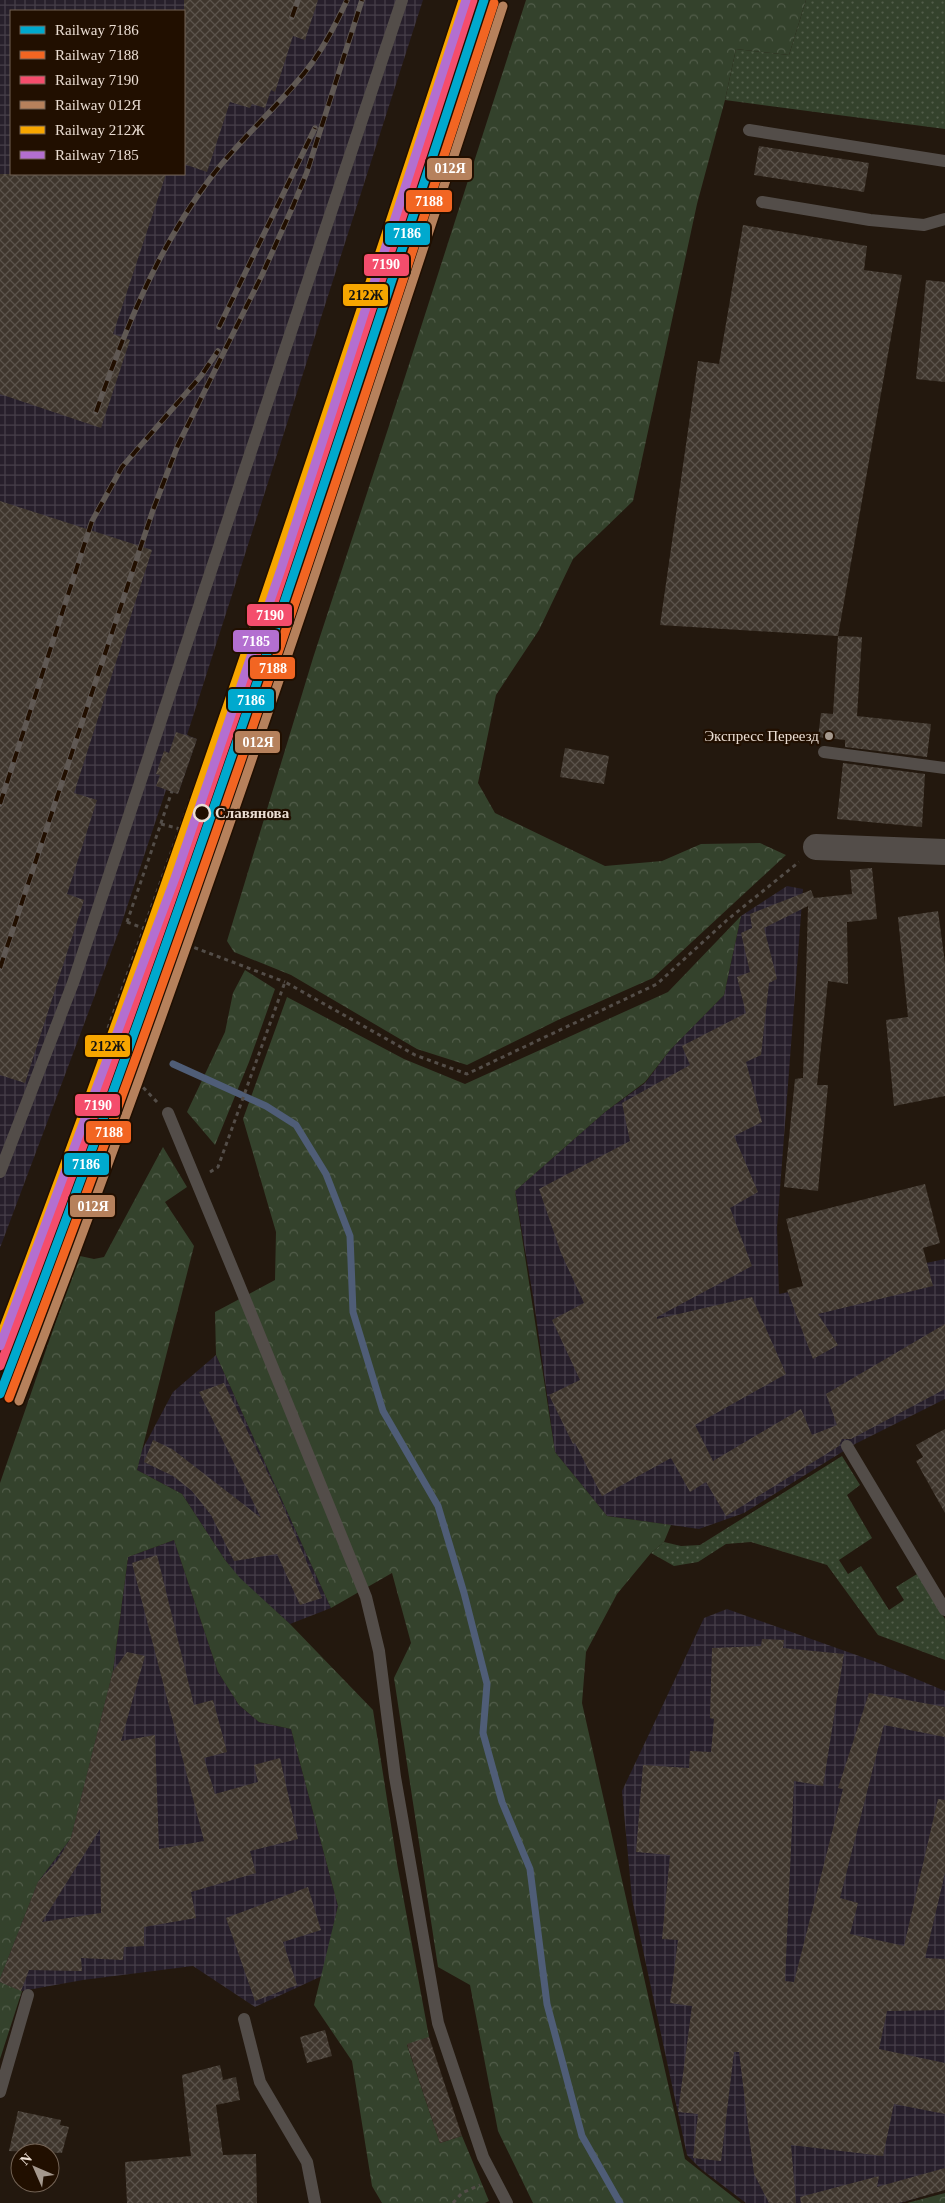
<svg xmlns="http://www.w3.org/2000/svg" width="945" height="2203" viewBox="0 0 945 2203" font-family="Georgia,serif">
	<defs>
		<pattern id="industrial-grid" width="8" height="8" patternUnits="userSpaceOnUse" patternTransform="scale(1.25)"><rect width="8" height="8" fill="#271f2b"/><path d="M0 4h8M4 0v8" fill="none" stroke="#463f49"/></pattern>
		<pattern id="grass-dots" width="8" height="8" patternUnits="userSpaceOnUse" patternTransform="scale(1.25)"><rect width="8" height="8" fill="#34422c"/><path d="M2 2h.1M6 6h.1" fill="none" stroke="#525d4a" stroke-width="1.8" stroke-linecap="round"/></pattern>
		<pattern id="forest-crowns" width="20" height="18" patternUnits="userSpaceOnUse" patternTransform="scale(1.25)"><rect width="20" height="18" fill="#34422c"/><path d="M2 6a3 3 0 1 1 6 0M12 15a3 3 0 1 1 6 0" fill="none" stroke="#525d4a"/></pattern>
		<pattern id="building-cross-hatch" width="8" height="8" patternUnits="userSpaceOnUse" patternTransform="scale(1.25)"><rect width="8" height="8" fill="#3f362d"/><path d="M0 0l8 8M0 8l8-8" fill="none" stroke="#5b534b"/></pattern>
	</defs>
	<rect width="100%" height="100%" fill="#23180e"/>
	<g fill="url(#industrial-grid)" fill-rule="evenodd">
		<path d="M0 0H423L187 735 197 739 178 794 166 790 119 931 0 1248ZM11 11H184V174H11Z"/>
		<path d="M787 886 803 889 777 1228 779 1294 945 1259V1399L855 1444 744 1513 699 1529 607 1516 555 1452 534 1302 515 1191 605 1112 645 1083 670 1050 724 995 741 916Z"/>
		<path d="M216 1355 331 1608 290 1624 240 1579 225 1560 182 1494 137 1470 141 1452 173 1392Z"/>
		<path d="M174 1540 218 1672 239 1705 259 1722 291 1729 338 1906 322 1976 255 2007 193 1966 83 1980 22 1991 0 1982V1979L38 1882 71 1838 113 1671 128 1557Z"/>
		<path d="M727 1609 876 1662 945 1691V2189L901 2203H746L701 2169 687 2155 632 1899 622 1791 704 1618Z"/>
	</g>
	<g fill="url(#grass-dots)">
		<path d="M806 0H945V129L725 100 736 49 789 55Z"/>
		<path d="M842 1456 860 1485 847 1495 872 1538 839 1560 848 1574 861 1566 889 1610 904 1600 896 1587 917 1574 945 1619V1660L878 1635 827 1565 751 1542 726 1544 698 1562 674 1566 651 1553 664 1542 681 1546 700 1545Z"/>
	</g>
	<g fill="url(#forest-crowns)">
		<path d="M526 0H806L789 55 736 49 725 100 697 204 633 501 573 559 539 630 496 695 478 783 495 813 605 866 662 861 701 844 760 843 786 855 653 978 558 1020 467 1065 417 1049 291 975 234 952 227 941 313 658 404 380Z"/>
		<path d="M741 916 724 995 670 1050 645 1082 605 1112 515 1191 555 1452 607 1516 671 1525 664 1542 651 1553 617 1594 586 1652 582 1703 685 2159 741 2203H533L498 2131 470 1985 438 1967 394 1678 411 1643 392 1573 331 1608 216 1355 215 1312 275 1280 276 1232 243 1119 287 997 404 1059 465 1084 668 992Z"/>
		<path d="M245 970 275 989 249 1062 215 1145 187 1112 225 1032 233 993Z"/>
		<path d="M163 1147 187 1187 165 1202 194 1246 137 1470 182 1494 225 1560 240 1578 290 1624 373 1710 397 1863 429 2037 407 2045 440 2143 462 2136 489 2201 485 2203H382L372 2186 352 2061 314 2005 338 1906 291 1729 259 1722 239 1705 218 1672 174 1540 128 1557 113 1671 71 1838 38 1882 0 1979V1483L75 1266 80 1256 94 1259 104 1257Z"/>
		<path d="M0 1982 22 1991 0 2059Z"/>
		<path d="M945 2193V2203H907Z"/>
	</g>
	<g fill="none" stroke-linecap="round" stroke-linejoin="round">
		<path stroke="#4f5d77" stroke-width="7" d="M173 1064 266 1106 296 1125 326 1174 350 1236 353 1312 383 1411 438 1506 464 1593 487 1684 483 1733 502 1802 530 1869 547 2004 582 2136 620 2203"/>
	</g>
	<g fill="url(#building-cross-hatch)" fill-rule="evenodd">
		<path d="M184 0H318L305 40 293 36 275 92 271 90 265 108 252 104 250 108 230 102 207 172 184 164Z"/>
		<path d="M759 146 869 163 864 192 754 175Z"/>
		<path d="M0 174H166L113 334 130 340 101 428 0 394Z"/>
		<path d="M743 225 867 246 864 270 902 275 838 636 660 625 698 361 719 364Z"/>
		<path d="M926 280 945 282V382L916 379Z"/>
		<path d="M0 501 152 550 74 793 97 800 67 894 84 900 25 1083 0 1075Z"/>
		<path d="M838 636 862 637 857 716 931 724 927 757 845 747V740L818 737 821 713 833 714Z"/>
		<path d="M176 732 197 739 178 794 156 786 160 775 156 774 164 751 169 753Z"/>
		<path d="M565 748 609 756 604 784 560 777Z"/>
		<path d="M843 763 925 774 922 827 837 819Z"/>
		<path d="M872 868 877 919 847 922 848 984 828 981 817 1085H828L818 1191 784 1187 795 1079 803 1078 808 906 764 928 777 979 769 983 761 1055 746 1062 762 1122 734 1136 758 1192 730 1208 752 1266 657 1317V1319L752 1297 786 1374 695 1425 713 1461 801 1409 812 1435 837 1425 826 1394 945 1324V1389L851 1439H842L839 1446 726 1516 706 1482 690 1492 671 1458 602 1496 575 1443 573 1444 549 1395 580 1380 552 1320 584 1303 561 1253 539 1189 630 1141 622 1103 690 1065 682 1046 746 1013 737 977 750 972 741 933 752 928 750 914 811 890 814 898 852 894 850 870Z"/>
		<path d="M938 911 945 963V1096L894 1106 886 1020 908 1017 898 917Z"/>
		<path d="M925 1184 940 1243 923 1248 933 1286 818 1314 838 1345 813 1359 787 1290 803 1286 786 1219Z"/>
		<path d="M224 1383 277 1492 322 1598 300 1605 277 1554 234 1561 211 1515 192 1491 173 1476 144 1462 153 1440 172 1449 261 1518 199 1392Z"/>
		<path d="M945 1429V1513L916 1461 923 1457 916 1445Z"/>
		<path d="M157 1555 194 1705 213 1700 227 1752 204 1758 215 1794 258 1782 254 1765 280 1758 298 1839 250 1851 256 1873 191 1892 196 1918 144 1927V1946L124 1947 123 1960 81 1958 82 1971 29 1970 21 1991 0 1982V1979L38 1882 57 1861 71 1838 113 1671 127 1652 145 1656 121 1741 155 1735 159 1849 204 1841 132 1563ZM100 1829 101 1913 42 1922Z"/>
		<path d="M762 1639 784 1640 783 1648 844 1654 823 1786 794 1781 785 1981 794 1982 843 1789 838 1788 869 1693 945 1707V1737L884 1725 840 1898 858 1903 850 1934 904 1946 938 1799 945 1800V1873L925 1958 945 1959V2010L887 2011 879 2049 945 2063V2114L894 2104 883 2156 791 2145 796 2203H769L754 2174 739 2052H734L721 2161 693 2158 698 2114 678 2112 692 2006 670 2003 678 1940 662 1939 670 1855 636 1852 643 1765 689 1768 690 1751 711 1752 714 1719 710 1718 712 1648 761 1646Z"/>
		<path d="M308 1887 321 1930 283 1942 297 1985 255 2001 226 1918Z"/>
		<path d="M325 2030 332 2056 307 2063 300 2037Z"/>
		<path d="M429 2037 462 2136 440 2143 407 2044Z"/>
		<path d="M220 2065 223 2080 236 2077 240 2100 216 2105 223 2155 256 2154 257 2203H127L125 2162 191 2156 182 2075Z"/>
		<path d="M18 2111 61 2120 60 2125 69 2127 62 2153 9 2151Z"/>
		<path d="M945 2168V2190L899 2203H801L800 2197 879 2176 877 2187Z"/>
	</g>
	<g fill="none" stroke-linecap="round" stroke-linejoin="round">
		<g stroke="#534d48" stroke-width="3" stroke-dasharray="4 4" stroke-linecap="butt">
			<path d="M161 824 180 829"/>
			<path d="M127 922 172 791"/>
			<path d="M108 1028 207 753"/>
			<path d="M157 1102 138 1082 252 755"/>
			<path d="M210 1172 218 1167 285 982 415 1055 467 1074 657 984 727 920 799 862"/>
			<path d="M453 2203 462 2193 480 2185"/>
		</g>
		<g stroke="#534d49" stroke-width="12">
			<path d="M749 130 945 161"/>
			<path d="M762 202 870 220 924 225 945 219"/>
			<path d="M824 752 945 768"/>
			<path d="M168 1113 238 1282 366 1597 379 1651 395 1777 438 2023 483 2157 507 2203"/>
			<path d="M0 1172 73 983 402 0"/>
			<path d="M847 1446 945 1610"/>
			<path d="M244 2019 260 2082 307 2162 315 2203"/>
			<path d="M0 2092 28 1995"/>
		</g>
		<path stroke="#534d49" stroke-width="26" d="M816 847 945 852"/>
		<g stroke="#605954" stroke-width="5.5">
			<g id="rail">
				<path d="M292 17 298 0"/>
				<path d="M219 327 315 128"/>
				<path d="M96 412C125 330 156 251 209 180 240 138 281 105 312 63 326 43 337 22 347 0"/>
				<path d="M0 804 92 521 122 467 201 376 218 351"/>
				<path d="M0 968 153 510 178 445 262 275 293 206 307 172 362 0"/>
			</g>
		</g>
		<use href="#rail" stroke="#210f00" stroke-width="4" stroke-dasharray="11" stroke-linecap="butt"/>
		<path stroke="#534d48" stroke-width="3" stroke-dasharray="4 4" stroke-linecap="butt" d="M127 922 285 982"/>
		<g stroke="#210f00" stroke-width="12">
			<path id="rail-1" d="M0 1394C177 935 331 467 484 0"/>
		</g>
		<g stroke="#210f00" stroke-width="12">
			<path id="rail-2" d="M9 1398C186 939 341 471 494 3"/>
		</g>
		<g stroke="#210f00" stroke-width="12">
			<path id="rail-3" d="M0 1366C173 917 324 458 473 0"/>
		</g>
		<g stroke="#210f00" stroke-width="12">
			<path id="rail-4" d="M19 1401C196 942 350 474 503 6"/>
		</g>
		<g stroke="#210f00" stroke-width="12">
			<path id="rail-5" d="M0 1338C167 897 316 449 463 0"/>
		</g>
		<g stroke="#210f00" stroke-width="12">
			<path id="rail-6" d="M0 1346 175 878 281 569 466 0"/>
		</g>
		<use href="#rail-1" stroke="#00a9ce" stroke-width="9"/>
		<use href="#rail-2" stroke="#f26522" stroke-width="9"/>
		<use href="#rail-3" stroke="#f44d6c" stroke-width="9"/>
		<use href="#rail-4" stroke="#b6815c" stroke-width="9"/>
		<use href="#rail-5" stroke="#f7a600" stroke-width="9"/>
		<use href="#rail-6" stroke="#b36fd0" stroke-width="9"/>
	</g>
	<circle fill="#a5998e" stroke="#210f00" stroke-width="2" cx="829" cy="736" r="5"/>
	<circle fill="#210f00" stroke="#ebded3" stroke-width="2.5" cx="202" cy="813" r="8"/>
	<g text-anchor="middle" stroke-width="4.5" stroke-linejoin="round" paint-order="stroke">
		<g font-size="15" fill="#ebded3" stroke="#210f00" text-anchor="end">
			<text x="819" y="741">Экспресс Переезд</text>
		</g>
		<g font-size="15" font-weight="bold" fill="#ebded3" stroke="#210f00" text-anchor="start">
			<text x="215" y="818">Славянова</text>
		</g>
	</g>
	<g stroke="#210f00" stroke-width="2">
		<rect x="426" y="157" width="47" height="24" rx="5" fill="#b6815c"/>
		<rect x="405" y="189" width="48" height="24" rx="5" fill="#f26522"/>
		<rect x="384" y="222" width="47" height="24" rx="5" fill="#00a9ce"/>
		<rect x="363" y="253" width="47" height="24" rx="5" fill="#f44d6c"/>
		<rect x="342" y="283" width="47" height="24" rx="5" fill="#f7a600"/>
		<rect x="246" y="603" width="47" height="24" rx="5" fill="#f44d6c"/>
		<rect x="232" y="629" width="48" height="24" rx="5" fill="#b36fd0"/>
		<rect x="249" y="656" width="47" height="24" rx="5" fill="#f26522"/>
		<rect x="227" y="688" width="48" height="24" rx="5" fill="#00a9ce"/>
		<rect x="234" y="730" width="47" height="24" rx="5" fill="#b6815c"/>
		<rect x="84" y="1034" width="47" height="24" rx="5" fill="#f7a600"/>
		<rect x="74" y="1093" width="47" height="24" rx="5" fill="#f44d6c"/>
		<rect x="85" y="1120" width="47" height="24" rx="5" fill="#f26522"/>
		<rect x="63" y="1152" width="47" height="24" rx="5" fill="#00a9ce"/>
		<rect x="69" y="1194" width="47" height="24" rx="5" fill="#b6815c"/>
	</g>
	<g font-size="14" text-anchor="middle" font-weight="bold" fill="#fff">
		<text x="450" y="173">012Я</text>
		<text x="429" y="206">7188</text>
		<text x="407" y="238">7186</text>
		<text x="386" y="269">7190</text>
		<text x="270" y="620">7190</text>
		<text x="256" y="646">7185</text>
		<text x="273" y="673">7188</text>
		<text x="251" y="705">7186</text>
		<text x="258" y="747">012Я</text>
		<text x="98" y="1110">7190</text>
		<text x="109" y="1137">7188</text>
		<text x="86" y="1169">7186</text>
		<text x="93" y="1211">012Я</text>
	</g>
	<g font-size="14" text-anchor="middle" font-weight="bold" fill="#111">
		<text x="366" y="300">212Ж</text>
		<text x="108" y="1051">212Ж</text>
	</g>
	<rect x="10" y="10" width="175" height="165" fill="#210f00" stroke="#726254"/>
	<rect x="20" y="26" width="25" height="8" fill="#00a9ce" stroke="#726254"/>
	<text x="55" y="35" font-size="15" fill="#ebded3">Railway 7186</text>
	<rect x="20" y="51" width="25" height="8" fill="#f26522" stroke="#726254"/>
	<text x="55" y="60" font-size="15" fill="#ebded3">Railway 7188</text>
	<rect x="20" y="76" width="25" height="8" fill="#f44d6c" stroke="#726254"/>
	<text x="55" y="85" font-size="15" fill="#ebded3">Railway 7190</text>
	<rect x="20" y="101" width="25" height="8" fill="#b6815c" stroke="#726254"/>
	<text x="55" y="110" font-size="15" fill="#ebded3">Railway 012Я</text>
	<rect x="20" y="126" width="25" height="8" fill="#f7a600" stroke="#726254"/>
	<text x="55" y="135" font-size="15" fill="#ebded3">Railway 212Ж</text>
	<rect x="20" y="151" width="25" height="8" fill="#b36fd0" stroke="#726254"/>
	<text x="55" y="160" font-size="15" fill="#ebded3">Railway 7185</text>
	<g transform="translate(35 2168) rotate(315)"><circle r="24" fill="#210f00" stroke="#726254"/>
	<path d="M0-4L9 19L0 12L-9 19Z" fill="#a5998e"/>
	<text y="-8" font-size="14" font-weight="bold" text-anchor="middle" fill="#ebded3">N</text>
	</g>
</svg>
